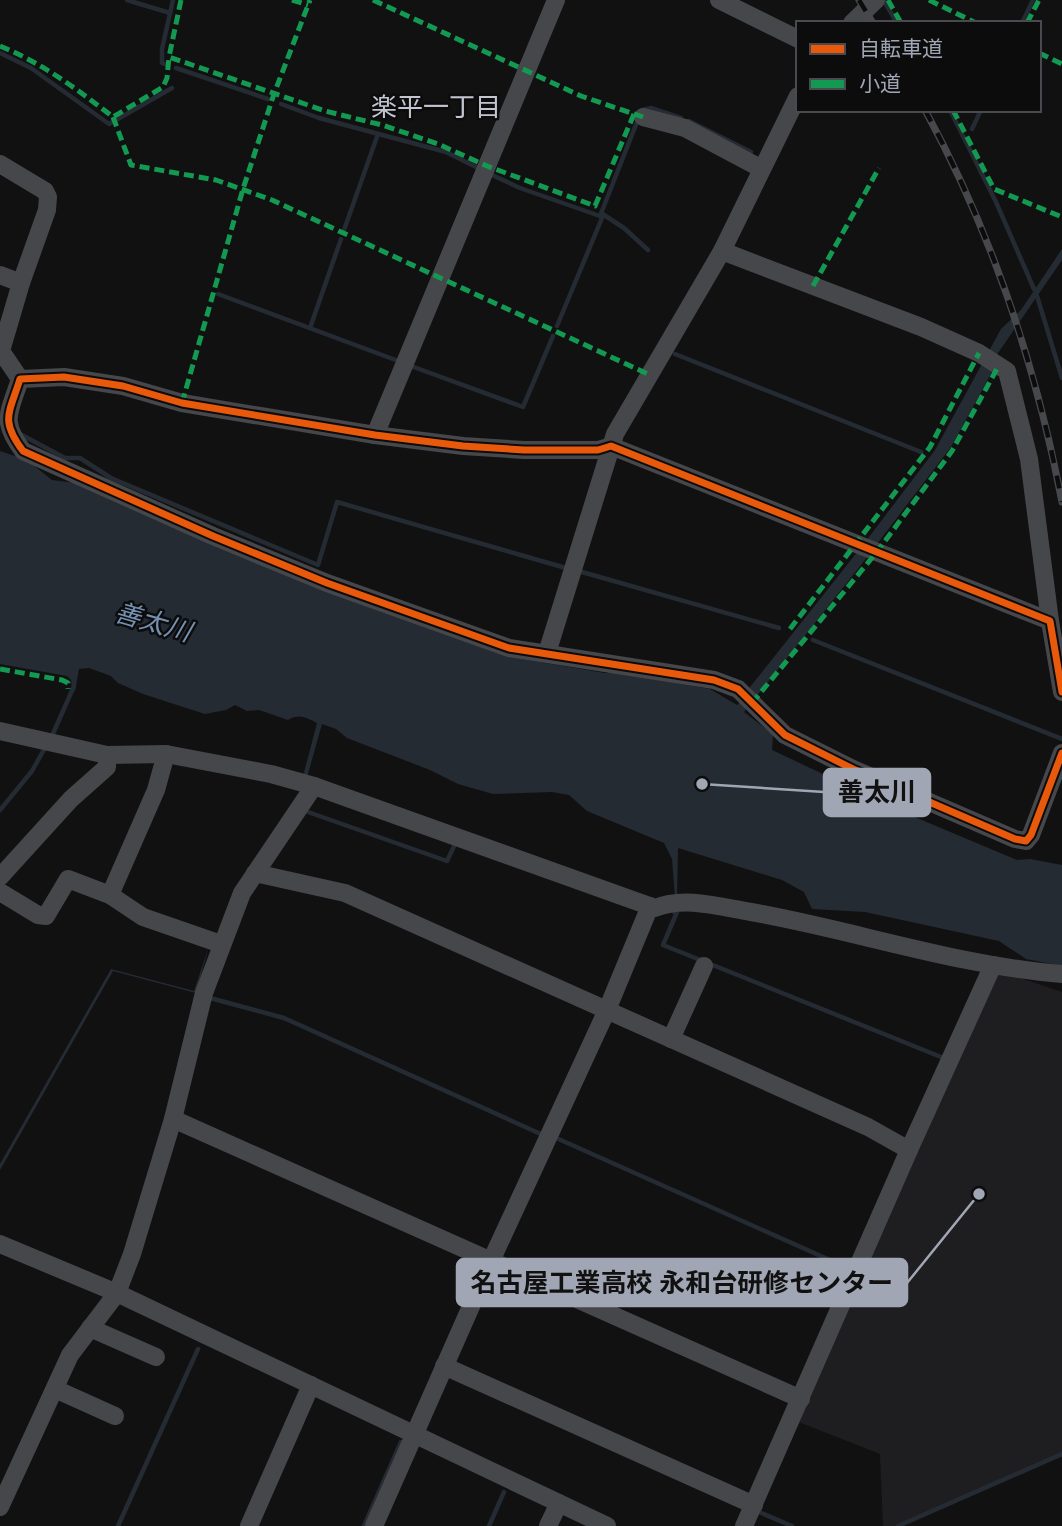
<svg xmlns="http://www.w3.org/2000/svg" width="1062" height="1526" viewBox="0 0 1062 1526" font-family="'Open Sans','Noto Sans JP',sans-serif">
	<rect width="100%" height="100%" fill="#111112"/>
	<path fill="#1e1e20" d="M994 969 1062 992V1454L898 1526H883L880 1454 796 1421Z"/>
	<g fill="#252b33">
		<path d="M1062 249V260L996 356 993 370 951 447 861 565 744 712 773 734 772 750 910 815 1017 860 1030 859 1062 865V966L1026 959 999 941 865 912 812 909 804 892 782 880 678 848 677 897H675L672 859 664 843 587 811 569 795 552 792 493 794 458 784 430 770 347 738 336 729 322 724 306 781 302 780 317 723C307 718 299 713 288 720L259 710 247 711 235 705 226 710 205 714 143 694 118 683 111 676 89 668 79 669 75 691 72 690 71 680 67 676 0 664V451L27 460 52 480 76 483 516 658 605 673 636 672 653 679 710 689 737 705 744 699 750 687 866 541 935 450 1001 329 1021 310Z"/>
		<path d="M209 946 196 993 113 971 0 1170V1164L111 969 194 991Z"/>
	</g>
	<g fill="none" stroke-linecap="round" stroke-linejoin="round">
		<g stroke="#252b33" stroke-width="4.5">
			<path d="M127 0 170 13"/>
			<path d="M884 1 897 23"/>
			<path d="M1022 23 1033 0"/>
			<path d="M0 53 31 68 109 124 172 88"/>
			<path d="M167 65 162 63V49L173 0"/>
			<path d="M176 68 268 99"/>
			<path d="M281 104 319 118 446 152 482 170"/>
			<path d="M643 110 651 108 681 118"/>
			<path d="M950 110 996 202 1034 289"/>
			<path d="M689 121 751 152"/>
			<path d="M972 129 981 110"/>
			<path d="M490 174 520 188 600 216"/>
			<path d="M601 213 624 228 648 250"/>
			<path d="M344 230 378 134"/>
			<path d="M218 294 401 362"/>
			<path d="M1037 296 1062 378"/>
			<path d="M557 326 602 218 600 216 639 117"/>
			<path d="M310 328 341 239"/>
			<path d="M675 354 921 452"/>
			<path d="M411 366 523 407 553 336"/>
			<path d="M20 434 65 458H80L111 478 318 565 337 502 566 568"/>
			<path d="M582 572 779 628"/>
			<path d="M813 640 1062 739"/>
			<path d="M52 736 74 686"/>
			<path d="M0 810 32 771 46 746"/>
			<path d="M308 812 447 861 456 842 458 843"/>
			<path d="M674 912H677L663 945 946 1059"/>
			<path d="M210 998 284 1018 543 1135"/>
			<path d="M554 1137 850 1269"/>
			<path d="M759 1512 792 1526"/>
			<path d="M118 1526 198 1349"/>
			<path d="M364 1526 401 1442"/>
			<path d="M489 1526 504 1492"/>
			<path d="M898 1526 1062 1454"/>
		</g>
		<g stroke="#46474b" stroke-width="18">
			<path d="M719 0 798 39"/>
			<path d="M852 23 876 0"/>
			<path d="M643 117 685 128 762 169"/>
			<path d="M0 164 45 191 48 197 47 210 21 283 1 351 20 379"/>
			<path d="M722 251 921 327 979 353 1007 371 1029 459 1050 621"/>
			<path d="M0 275 21 283"/>
			<path d="M375 435 556 0"/>
			<path d="M547 653 615 434 722 251 798 96"/>
			<path d="M1062 692 1050 621 611 446 598 450H524L463 446 375 435 182 403 123 386 64 377 20 379C9 414 0 420 23 451L213 536 327 583 509 648 714 680 738 689 785 735 853 769 1015 839 1026 841 1031 835 1062 753"/>
			<path d="M0 731 107 755 166 754 271 774 314 786 655 908C685 896 720 907 751 912 853 930 959 966 1062 974"/>
			<path d="M255 873 345 893 868 1127 909 1150"/>
			<path d="M0 877 71 799 107 767V755"/>
			<path d="M0 892 38 915 46 916 68 879 110 895 143 917 221 944"/>
			<path d="M110 895 156 790 166 754"/>
			<path d="M671 1039 704 966"/>
			<path d="M173 1119 801 1399"/>
			<path d="M0 1244 117 1293 607 1526"/>
			<path d="M90 1328 156 1357"/>
			<path d="M444 1366 754 1505"/>
			<path d="M55 1389 115 1416"/>
			<path d="M0 1507 70 1355 117 1293 132 1254 173 1119 204 993 242 893 314 786"/>
			<path d="M249 1526 311 1385"/>
			<path d="M374 1526 491 1261 607 1010 650 906"/>
			<path d="M548 1526 559 1503"/>
			<path d="M744 1526 909 1150 993 965"/>
		</g>
		<g stroke="#46484b" stroke-width="7">
			<g id="rail">
				<path d="M859 0 873 23"/>
				<path d="M925 110C992 233 1036 366 1062 502"/>
			</g>
		</g>
		<use href="#rail" stroke="#0c0c0d" stroke-width="4.5" stroke-dasharray="13" stroke-linecap="butt"/>
		<g stroke="#139951" stroke-width="5" stroke-dasharray="10 5" stroke-linecap="butt">
			<path d="M181 0 169 57 325 111 382 125 438 144 487 166 595 206 634 114"/>
			<path d="M292 0 308 5"/>
			<path d="M373 0 581 96 643 117"/>
			<path d="M888 0 901 23"/>
			<path d="M929 0 976 23"/>
			<path d="M1027 23 1039 0"/>
			<path d="M0 46C42 63 77 89 113 117L163 87 167 78 169 57"/>
			<path d="M1039 53 1062 64"/>
			<path d="M953 110 994 189 1062 217"/>
			<path d="M113 117 131 165 216 180 272 200 650 375"/>
			<path d="M813 286 879 168"/>
			<path d="M182 403 243 189 274 94 310 0"/>
			<path d="M790 629 930 447 979 353"/>
			<path d="M0 669 62 680 68 683V689"/>
			<path d="M752 703 876 553 952 451 999 365"/>
		</g>
		<g stroke="#0c0c0d" stroke-width="11">
			<path id="cycleway" d="M1062 692 1050 621 611 446 598 450H524L463 446 375 435 182 403 123 386 64 377 20 379C9 414 0 420 23 451L213 536 327 583 509 648 714 680 738 689 785 735 853 769 1015 839 1026 841 1031 835 1062 753"/>
		</g>
		<use href="#cycleway" stroke="#e8590c" stroke-width="7"/>
	</g>
	<g text-anchor="middle" stroke-width="5" stroke-linejoin="round" paint-order="stroke">
		<g font-size="26" fill="#c2c5d0" stroke="#0c0c0d">
			<text x="436" y="116">楽平一丁目</text>
		</g>
		<g font-size="26" font-style="italic" fill="#7591b2" stroke="#0c0c0d">
			<text transform="translate(153 622) rotate(16)" y="9">善太川</text>
		</g>
	</g>
	<path fill="none" stroke="#a1a6b4" stroke-width="2.5" d="M702 784L824 792M979 1194L907 1283"/>
	<g fill="#a1a6b4" stroke="#0c0c0d" stroke-width="2.5">
		<circle cx="702" cy="784" r="7"/>
		<circle cx="979" cy="1194" r="7"/>
	</g>
	<g fill="#a1a6b4" stroke="#a1a6b4" stroke-width="2.5">
		<rect x="824" y="769" width="106" height="47" rx="7"/>
		<rect x="457" y="1259" width="450" height="47" rx="7"/>
	</g>
	<g font-size="26" text-anchor="middle" font-weight="bold" fill="#111">
		<text x="877" y="801">善太川</text>
		<text x="682" y="1292">名古屋工業高校 永和台研修センター</text>
	</g>
	<rect x="796" y="21" width="245" height="91" fill="#0c0c0d" stroke="#484a50" stroke-width="2"/>
	<rect x="810" y="44" width="35" height="10" fill="#e8590c" stroke="#484a50" stroke-width="2"/>
	<text x="859" y="56" font-size="21" fill="#a1a6b4">自転車道</text>
	<rect x="810" y="79" width="35" height="10" fill="#139951" stroke="#484a50" stroke-width="2"/>
	<text x="859" y="91" font-size="21" fill="#a1a6b4">小道</text>
</svg>
